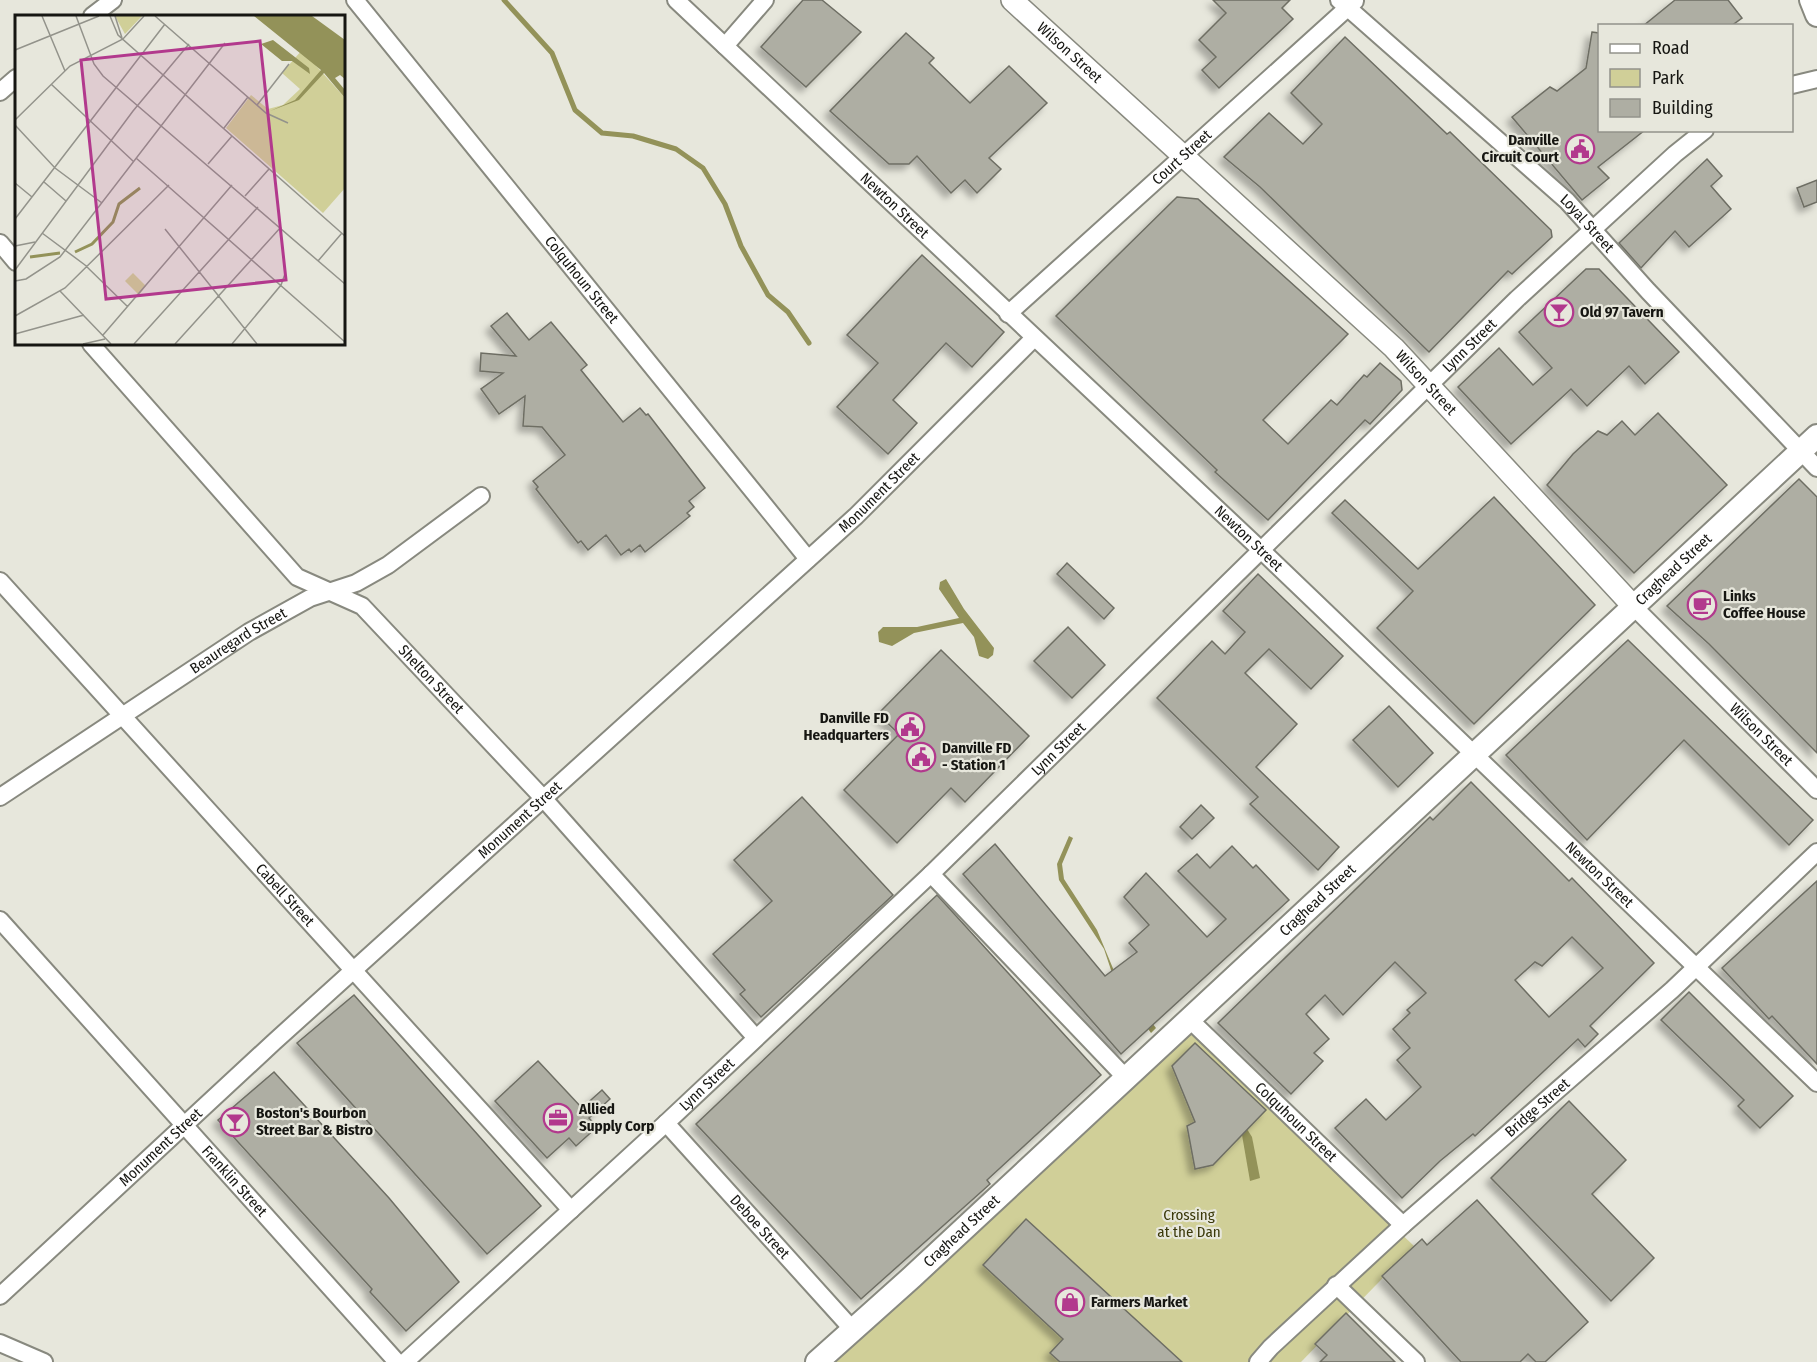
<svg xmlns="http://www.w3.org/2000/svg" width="1817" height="1362" viewBox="0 0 1817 1362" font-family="'Fira Sans Condensed',sans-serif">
	<defs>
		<filter id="shadow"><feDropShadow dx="-5.5" dy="5.5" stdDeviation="3" flood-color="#0004"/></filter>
	</defs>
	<rect width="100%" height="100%" fill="#e7e7dc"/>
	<path fill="#d0cf98" d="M1191 1034 1414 1246 1301 1362H835Z"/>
	<g fill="#939259">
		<path d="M946 579 964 609 994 648 993 655 988 659 979 656 974 637 963 623 914 633 892 646 879 642 878 632 883 627H917L959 618 939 589 940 582Z"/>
		<path d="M1069 836 1073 838 1062 864 1064 879 1097 930 1117 978 1156 1028 1151 1033 1114 979 1104 949 1059 880 1057 864Z"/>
		<path d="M1247 1129 1252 1137 1260 1178 1250 1181 1242 1135Z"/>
	</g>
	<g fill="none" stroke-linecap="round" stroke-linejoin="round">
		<path stroke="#939259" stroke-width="5" d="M504 0 552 53 575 110 602 133 633 136 676 149 703 168 725 204 741 246 768 295 788 312 809 343"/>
	</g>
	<g fill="#aeaea3" stroke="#6e6e64" stroke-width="1.5" fill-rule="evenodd" filter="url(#shadow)">
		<path d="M803 0H822L861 32 806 87 761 47Z"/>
		<path d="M1213 0H1290L1282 8 1293 19 1219 88 1202 70 1216 57 1199 40 1226 13Z"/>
		<path d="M1675 0H1728L1742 18 1731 26H1643Z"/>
		<path d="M1592 32 1599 33V130H1645L1598 167 1609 178 1582 200 1512 117 1550 87 1557 91 1586 68Z"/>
		<path d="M906 33 934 58 929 63 970 103 1009 66 1047 103 989 158 1001 169 977 193 965 180 951 193 917 156 909 164H889L830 111Z"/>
		<path d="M1345 37 1447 134 1450 132 1551 230 1552 237 1512 274 1508 271 1429 352 1260 187 1224 157 1269 113 1303 144 1322 124 1291 93Z"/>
		<path d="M1707 159 1722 176 1711 186 1731 209 1689 247 1675 231 1641 268 1619 243Z"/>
		<path d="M1817 180V202L1804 207 1797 188Z"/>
		<path d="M1177 197 1198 199 1348 334 1263 420 1288 444 1331 400 1337 405 1364 375 1367 377 1380 363 1401 381 1402 390 1370 424 1365 420 1268 520 1215 472 1217 470 1056 316Z"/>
		<path d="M922 255 1004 332 972 367 946 343 893 400 917 423 888 454 837 407 878 363 847 335Z"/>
		<path d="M1586 269H1599L1679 352 1645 384 1629 366 1587 406 1571 389 1511 444 1458 387 1499 348 1533 385 1552 368 1519 332Z"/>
		<path d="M507 313 529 340 551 322 587 365 581 370 623 422 640 408 646 415 648 414 705 488 689 501 694 507 687 513 690 516 645 552 640 545 631 552 629 549 621 555 606 535 588 550 581 541 578 543 536 489 538 487 533 481 565 455 542 427 523 426 525 396 499 414 481 389 503 373 480 371 481 353 516 356 491 326Z"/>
		<path d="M1658 413 1727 485 1634 573 1547 485 1573 454 1598 431 1607 435 1622 421 1635 435Z"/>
		<path d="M1799 479 1817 497V753L1709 644 1667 606Z"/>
		<path d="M1494 497 1595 605 1474 724 1377 628 1413 591 1332 513 1345 500 1418 569Z"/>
		<path d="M1067 563 1114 608 1104 619 1057 574Z"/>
		<path d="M1258 574 1343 656 1311 689 1269 649 1245 673 1297 724 1256 767 1339 847 1318 870 1250 804 1258 797 1157 698 1212 641 1225 654 1245 632 1223 611Z"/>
		<path d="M1068 627 1105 665 1072 698 1034 661Z"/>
		<path d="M1628 640 1813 820 1789 845 1684 740 1587 840 1506 755Z"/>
		<path d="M941 650 1029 736 965 802 951 788 897 843 844 790 899 734 878 714Z"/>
		<path d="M1389 706 1433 753 1398 787 1353 740Z"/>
		<path d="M1471 782 1569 881 1572 878 1654 963 1590 1026 1598 1034 1585 1047 1578 1039 1475 1136 1473 1134 1440 1161 1402 1198 1335 1128 1366 1099 1386 1120 1421 1087 1397 1060 1410 1048 1393 1029 1410 1013 1407 1010 1426 993 1395 962 1343 1015 1325 995 1306 1014 1329 1039 1314 1053 1323 1061 1291 1094 1218 1023 1430 817 1433 820ZM1572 937 1603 968 1549 1017 1515 980 1535 962 1542 966Z"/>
		<path d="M802 797 893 895 761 1017 740 994 745 990 713 954 772 901 734 860Z"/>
		<path d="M1201 805 1214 818 1192 839 1180 827Z"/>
		<path d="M995 844 1105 976 1137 952 1129 943 1149 925 1124 897 1146 873 1207 937 1226 919 1178 871 1197 854 1210 868 1232 846 1253 868 1256 865 1289 900 1121 1054 963 874Z"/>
		<path d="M1817 881V1064L1772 1016 1769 1019 1722 968Z"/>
		<path d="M937 895 1101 1075 987 1180 990 1184 861 1299 696 1124Z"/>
		<path d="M1689 992 1793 1096 1760 1128 1738 1106 1744 1100 1661 1020Z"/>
		<path d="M354 995 541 1206 487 1254 297 1043Z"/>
		<path d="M1195 1043 1266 1110 1213 1165 1195 1169 1187 1126 1195 1122 1172 1066Z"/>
		<path d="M538 1061 582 1108 602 1090 610 1099 589 1118 597 1127 576 1146 569 1138 547 1158 495 1101Z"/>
		<path d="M274 1072 389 1198 459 1282 406 1331 370 1292 372 1289 218 1120Z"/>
		<path d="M1569 1101 1626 1160 1592 1194 1654 1258 1611 1301 1491 1178Z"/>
		<path d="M1477 1200 1588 1322 1545 1362H1536L1528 1354 1520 1362H1461L1382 1276 1422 1239 1427 1245Z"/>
		<path d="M1026 1219 1182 1362H1060L1050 1353 1063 1339 983 1265Z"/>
		<path d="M1346 1313 1395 1362H1320L1327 1355 1315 1344Z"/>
	</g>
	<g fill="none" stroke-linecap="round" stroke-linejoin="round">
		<g stroke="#88897f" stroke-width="20">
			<g id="minor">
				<path id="s1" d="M355 0 808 559"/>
				<path id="s2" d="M676 0 1261 550 1817 1083"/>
				<path id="s3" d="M1339 0 1567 201 1648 291 1817 468"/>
				<path d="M92 16 113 0"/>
				<path d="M725 46 765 0"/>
				<path d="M1792 85 1817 79"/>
				<path d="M0 92 16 78"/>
				<path d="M0 243 16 262"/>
				<path id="s4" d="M1008 314 1355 1"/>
				<path id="s5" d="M91 344 297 577 362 606 543 798 756 1038"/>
				<path id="s6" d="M0 581 571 1210"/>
				<path id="s7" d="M1634 607 1817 790"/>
				<path id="s8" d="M0 797 249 632 310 598 356 583 388 565 481 496"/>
				<path d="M931 874 1125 1077"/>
				<path id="s9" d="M0 920 397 1362"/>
				<path id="s10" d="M1188 1018 1403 1225"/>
				<path id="s11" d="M666 1123 853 1330"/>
				<path d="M1336 1285 1416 1362"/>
				<path id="s12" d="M0 1296 274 1042 856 516 1034 338"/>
				<path d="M0 1343 44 1362"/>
				<path id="s13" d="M405 1362 666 1123 931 874 1517 299 1675 154 1705 130"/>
				<path id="s14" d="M1258 1362 1271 1347 1403 1225 1672 990 1817 852"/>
			</g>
		</g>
		<g stroke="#88897f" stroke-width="24">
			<g id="tertiary">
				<path id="s15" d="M1012 0 1394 348 1634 607"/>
			</g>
		</g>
		<g stroke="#88897f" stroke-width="26">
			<g id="secondary">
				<path d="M1811 0 1817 15"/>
				<path id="s16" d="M817 1362 912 1277 1817 436"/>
			</g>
		</g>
		<use href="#minor" stroke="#fff" stroke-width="16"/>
		<use href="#tertiary" stroke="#fff" stroke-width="21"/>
		<use href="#secondary" stroke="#fff" stroke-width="22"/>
	</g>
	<defs>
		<g id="civic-ring" transform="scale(1.5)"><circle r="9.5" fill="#e7e7dc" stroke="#b2398d" stroke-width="1.5"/><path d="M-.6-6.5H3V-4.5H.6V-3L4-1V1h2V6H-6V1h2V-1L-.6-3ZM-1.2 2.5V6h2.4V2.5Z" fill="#b2398d"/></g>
		<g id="bar-ring" transform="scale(1.5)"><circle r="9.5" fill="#e7e7dc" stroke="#b2398d" stroke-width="1.5"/><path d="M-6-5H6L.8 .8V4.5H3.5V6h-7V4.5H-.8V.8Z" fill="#b2398d"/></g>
		<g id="cafe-ring" transform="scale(1.5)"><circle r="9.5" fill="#e7e7dc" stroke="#b2398d" stroke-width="1.5"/><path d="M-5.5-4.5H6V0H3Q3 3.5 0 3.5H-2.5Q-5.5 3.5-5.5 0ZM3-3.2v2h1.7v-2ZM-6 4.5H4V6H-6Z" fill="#b2398d"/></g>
		<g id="office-ring" transform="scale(1.5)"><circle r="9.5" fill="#e7e7dc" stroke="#b2398d" stroke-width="1.5"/><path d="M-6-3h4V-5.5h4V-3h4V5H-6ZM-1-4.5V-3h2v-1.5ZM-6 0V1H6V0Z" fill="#b2398d"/></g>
		<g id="shop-ring" transform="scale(1.5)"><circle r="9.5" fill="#e7e7dc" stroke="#b2398d" stroke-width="1.5"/><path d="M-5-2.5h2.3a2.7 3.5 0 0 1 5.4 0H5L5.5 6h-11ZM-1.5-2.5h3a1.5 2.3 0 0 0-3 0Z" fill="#b2398d"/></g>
	</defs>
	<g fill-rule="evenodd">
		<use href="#civic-ring" x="1580" y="149"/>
		<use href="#bar-ring" x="1559" y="312"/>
		<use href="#cafe-ring" x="1702" y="605"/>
		<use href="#civic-ring" x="910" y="727"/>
		<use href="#civic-ring" x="921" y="757"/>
		<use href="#office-ring" x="558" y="1118"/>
		<use href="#bar-ring" x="235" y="1122"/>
		<use href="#shop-ring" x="1070" y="1302"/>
	</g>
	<g text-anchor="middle" stroke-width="4.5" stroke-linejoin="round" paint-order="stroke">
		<g font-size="15" fill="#161612" stroke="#e7e7dc">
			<text dy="5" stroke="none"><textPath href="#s15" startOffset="78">Wilson Street</textPath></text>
			<text dy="5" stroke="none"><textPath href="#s4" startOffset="234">Court Street</textPath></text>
			<text dy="5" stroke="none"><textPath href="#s2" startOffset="300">Newton Street</textPath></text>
			<text dy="5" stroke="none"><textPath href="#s3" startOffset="334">Loyal Street</textPath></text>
			<text dy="5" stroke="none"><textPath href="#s1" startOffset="360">Colquhoun Street</textPath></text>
			<text dy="5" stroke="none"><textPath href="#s13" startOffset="1472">Lynn Street</textPath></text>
			<text dy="5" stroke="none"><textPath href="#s15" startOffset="564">Wilson Street</textPath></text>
			<text dy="5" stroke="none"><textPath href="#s12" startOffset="1191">Monument Street</textPath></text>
			<text dy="5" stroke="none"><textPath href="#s2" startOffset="786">Newton Street</textPath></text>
			<text dy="5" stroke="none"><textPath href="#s16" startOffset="1167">Craghead Street</textPath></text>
			<text dy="5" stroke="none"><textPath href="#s8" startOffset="285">Beauregard Street</textPath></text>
			<text dy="5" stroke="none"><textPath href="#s5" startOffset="483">Shelton Street</textPath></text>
			<text dy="5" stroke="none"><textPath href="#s7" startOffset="180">Wilson Street</textPath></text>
			<text dy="5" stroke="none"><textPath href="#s13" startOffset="896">Lynn Street</textPath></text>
			<text dy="5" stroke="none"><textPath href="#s12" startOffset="705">Monument Street</textPath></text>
			<text dy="5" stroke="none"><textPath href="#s2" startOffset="1272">Newton Street</textPath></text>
			<text dy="5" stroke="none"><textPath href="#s6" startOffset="424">Cabell Street</textPath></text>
			<text dy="5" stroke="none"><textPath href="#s16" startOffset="681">Craghead Street</textPath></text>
			<text dy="5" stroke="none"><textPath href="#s13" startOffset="410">Lynn Street</textPath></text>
			<text dy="5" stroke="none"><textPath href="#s14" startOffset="378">Bridge Street</textPath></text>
			<text dy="5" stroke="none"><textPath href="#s10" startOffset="150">Colquhoun Street</textPath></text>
			<text dy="5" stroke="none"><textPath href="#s12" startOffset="219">Monument Street</textPath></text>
			<text dy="5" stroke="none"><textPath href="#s9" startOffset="351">Franklin Street</textPath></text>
			<text dy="5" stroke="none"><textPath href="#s11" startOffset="140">Deboe Street</textPath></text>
			<text dy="5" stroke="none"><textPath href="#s16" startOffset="195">Craghead Street</textPath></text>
		</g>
		<g font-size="15" font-weight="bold" fill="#161612" stroke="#e7e7dc" text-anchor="start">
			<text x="1559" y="145" text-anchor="end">Danville<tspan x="1559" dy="17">Circuit Court</tspan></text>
			<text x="1580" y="317">Old 97 Tavern</text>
			<text x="1723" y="601">Links<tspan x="1723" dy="17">Coffee House</tspan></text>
			<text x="889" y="723" text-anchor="end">Danville FD<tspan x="889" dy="17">Headquarters</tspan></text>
			<text x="942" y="753">Danville FD<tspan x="942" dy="17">- Station 1</tspan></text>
			<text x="579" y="1114">Allied<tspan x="579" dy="17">Supply Corp</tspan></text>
			<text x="256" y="1118">Boston's Bourbon<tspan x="256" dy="17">Street Bar &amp; Bistro</tspan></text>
			<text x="1091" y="1307">Farmers Market</text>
		</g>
		<g font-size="15" fill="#3a3809" stroke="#e7e7dc">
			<text x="1189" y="1220">Crossing<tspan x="1189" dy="17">at the Dan</tspan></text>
		</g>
	</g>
	<g transform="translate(15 15)">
		<rect width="330" height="330" fill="#e7e7dc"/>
		<path d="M100 1H127L110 19ZM287 35 330 83V173L308 198 211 113 236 80 253 94 268 90 285 74 267 58ZM118 258 131 271 124 280 110 266Z" fill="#d0cf98"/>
		<path d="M239 1H297L330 25V64L325 60 320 63 330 75V83L309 58 284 85 255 96 280 85 306 55ZM258 25 294 53 295 59 277 46H267L246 29Z" fill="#939259"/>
		<path fill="none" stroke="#939259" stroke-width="3" d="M60 237 77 229 98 207 104 189 125 173M15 242 45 238"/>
		<path fill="none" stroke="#93938b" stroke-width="1.5" d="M27 1 50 56M61 1 79 49 88 61 330 269M95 1 103 20 330 221M100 1 107 23M140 1 251 98 273 108M0 35 84 1M36 69 119 147M242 90 274 49M0 105 55 51 108 24 129 1M0 110 40 153 87 188M209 113 233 82M121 143 330 327M193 149 217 121M29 167 51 186M0 168 17 182M230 181 254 154M0 204 150 9M150 214 242 329M27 218 70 250 113 292M0 231 20 227M303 246 327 218M0 255 118 96 174 29M0 266 11 264 45 242 210 28M45 276 96 329M0 301 50 273 154 170M0 319 69 300M88 320 217 170M68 329 90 324M119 329 243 192M160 329 266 212M217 329 266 270 270 259"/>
		<path fill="#b2398d" fill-opacity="0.15" stroke="#b2398d" stroke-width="3" d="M245 26 271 265 91 284 66 45Z"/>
		<rect width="330" height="330" fill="none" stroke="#161612" stroke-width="3"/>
	</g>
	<rect x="1598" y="24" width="195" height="108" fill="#e7e7dc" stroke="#93938b" stroke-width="1.5"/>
	<rect x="1610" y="44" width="30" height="9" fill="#ffffff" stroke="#93938b" stroke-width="1.5"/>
	<text x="1652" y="54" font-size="18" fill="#161612">Road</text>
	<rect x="1610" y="69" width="30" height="18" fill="#d0cf98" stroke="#93938b" stroke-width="1.5"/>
	<text x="1652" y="84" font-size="18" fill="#161612">Park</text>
	<rect x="1610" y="99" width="30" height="18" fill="#aeaea3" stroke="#93938b" stroke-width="1.5"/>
	<text x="1652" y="114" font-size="18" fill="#161612">Building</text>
</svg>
